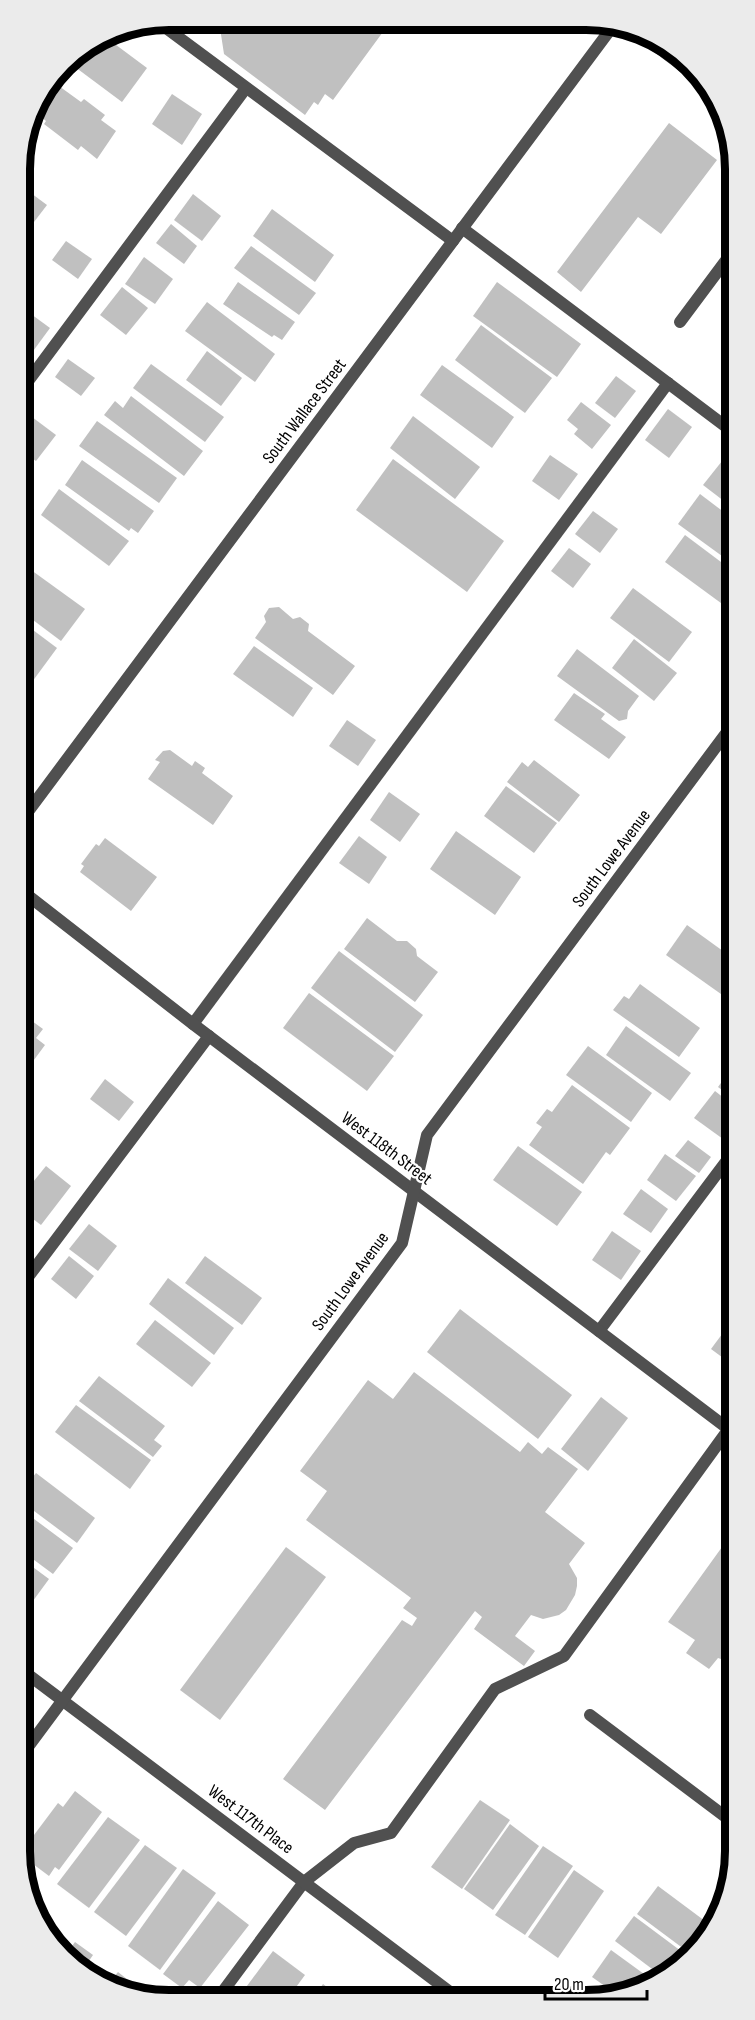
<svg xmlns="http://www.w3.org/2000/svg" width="755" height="2020" viewBox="0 0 755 2020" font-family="'Sofia Sans Condensed',sans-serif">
	<rect width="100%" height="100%" fill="#fff"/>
	<g fill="#c0c0c0">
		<path d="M209 20H297L391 21 333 100 325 94 318 105 314 102 305 115 224 54 220 28Z"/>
		<path d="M104 36 147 68 122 102 67 61 70 57Z"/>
		<path d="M52 81 81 102 84 99 105 115 101 120 116 131 97 159 81 146 78 150 44 124 46 121 33 110 35 103Z"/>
		<path d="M172 94 202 114 182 145 152 124Z"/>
		<path d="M669 123 717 160 661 234 638 217 581 292 557 272Z"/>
		<path d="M20 185 47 205 21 239 20 238Z"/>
		<path d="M193 194 221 216 202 241 174 220Z"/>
		<path d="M272 209 334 255 315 282 253 236Z"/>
		<path d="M171 224 197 246 184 264 156 243Z"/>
		<path d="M66 241 92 259 78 279 52 260Z"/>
		<path d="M251 246 316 293 299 315 234 268Z"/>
		<path d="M144 257 173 279 155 304 125 284Z"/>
		<path d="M238 282 295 322 282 340 274 335 272 337 223 304Z"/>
		<path d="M497 282 581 344 557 377 473 316Z"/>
		<path d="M122 287 148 308 126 335 100 315Z"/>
		<path d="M207 302 275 354 255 382 185 331Z"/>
		<path d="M20 306 50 328 28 358 20 352Z"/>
		<path d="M481 325 552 378 525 413 455 360Z"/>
		<path d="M207 351 242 378 221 406 186 380Z"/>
		<path d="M20 353 27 359 20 368Z"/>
		<path d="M68 359 95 378 81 396 55 377Z"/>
		<path d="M151 364 224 417 205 442 133 388Z"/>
		<path d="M442 365 514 417 492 448 420 395Z"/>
		<path d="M616 376 636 391 615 418 595 403Z"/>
		<path d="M131 396 203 451 184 476 104 415 115 401 123 408Z"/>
		<path d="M581 402 611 425 592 449 574 434 578 429 567 420Z"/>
		<path d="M668 409 692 427 669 458 645 440Z"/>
		<path d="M24 411 56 435 36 461 20 450V416Z"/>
		<path d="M413 416 480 467 455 499 390 448Z"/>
		<path d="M97 421 177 478 159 503 79 446Z"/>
		<path d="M730 451 733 453V508L703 485Z"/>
		<path d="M550 455 578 474 559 500 532 481Z"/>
		<path d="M393 459 504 541 467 592 356 510Z"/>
		<path d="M82 460 154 511 138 533 131 528 129 531 65 485Z"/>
		<path d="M59 489 129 541 109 566 41 515Z"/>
		<path d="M700 494 733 519V564L678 524Z"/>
		<path d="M593 511 618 529 600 553 575 534Z"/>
		<path d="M685 535 733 571V595L725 606 665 562Z"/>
		<path d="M569 548 591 564 573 588 551 571Z"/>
		<path d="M20 562 85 609 61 641 21 611Z"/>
		<path d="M633 588 692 632 669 662 610 618Z"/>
		<path d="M279 607 293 619 300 617 309 624 308 631 355 666 333 695 255 638 266 622 264 616 269 608Z"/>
		<path d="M21 621 57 648 32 682 21 673Z"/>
		<path d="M634 639 677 673 654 701 612 668Z"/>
		<path d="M254 646 313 688 293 717 233 674Z"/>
		<path d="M577 649 639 696 628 711 627 719 619 721 557 676Z"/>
		<path d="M21 677 30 685 21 697Z"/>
		<path d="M574 693 605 714 601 719 626 737 609 759 554 720Z"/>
		<path d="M347 720 376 740 358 766 329 746Z"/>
		<path d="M170 750 192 766 195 761 205 768 202 773 233 796 213 825 148 779 160 762 155 760 163 751Z"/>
		<path d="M534 760 580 795 559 822 507 782 522 762 528 767Z"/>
		<path d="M506 786 557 823 534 853 484 816Z"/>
		<path d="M389 792 420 814 400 842 370 820Z"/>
		<path d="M456 831 521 877 495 915 430 869Z"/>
		<path d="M359 836 387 857 369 884 339 863Z"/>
		<path d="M105 838 157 877 131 911 80 872 84 866 81 864 96 844 99 846Z"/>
		<path d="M367 918 397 941H407L416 949 417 956 438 972 415 1002 344 949Z"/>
		<path d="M687 925 734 959V990L728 999 666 955Z"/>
		<path d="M339 951 423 1015 395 1052 311 988Z"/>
		<path d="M640 984 700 1028 679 1057 613 1010 624 996 629 999Z"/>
		<path d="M309 993 394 1056 367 1091 283 1028Z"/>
		<path d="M21 1013 43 1029 36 1038 45 1045 28 1068 21 1063Z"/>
		<path d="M626 1026 691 1073 670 1101 606 1055Z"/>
		<path d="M588 1046 652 1093 631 1122 566 1075Z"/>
		<path d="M734 1065V1099L718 1087Z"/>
		<path d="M21 1069 28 1074 21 1082Z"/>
		<path d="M105 1079 134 1102 119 1121 90 1099Z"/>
		<path d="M572 1085 630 1128 610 1155 606 1152 583 1184 529 1145 542 1127 536 1123 547 1109 552 1112Z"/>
		<path d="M715 1091 734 1106V1125L723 1139 694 1118Z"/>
		<path d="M688 1140 711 1157 699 1173 675 1156Z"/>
		<path d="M518 1146 582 1192 557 1226 493 1180Z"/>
		<path d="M665 1154 696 1176 676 1201 647 1180Z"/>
		<path d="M46 1166 71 1186 41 1225 21 1210V1197Z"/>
		<path d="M641 1189 668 1209 651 1233 623 1214Z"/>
		<path d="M89 1224 117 1246 98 1271 69 1249Z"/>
		<path d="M612 1231 641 1251 621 1280 592 1260Z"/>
		<path d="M69 1256 94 1276 76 1299 51 1279Z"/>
		<path d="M205 1256 262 1298 242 1325 185 1283Z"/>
		<path d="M168 1278 234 1328 214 1355 149 1304Z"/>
		<path d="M460 1309 572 1395 538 1439 427 1352Z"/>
		<path d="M734 1318V1366L711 1349Z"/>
		<path d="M155 1320 211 1363 192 1387 136 1344Z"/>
		<path d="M414 1372 520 1452 528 1442 542 1454 548 1447 578 1469 545 1512 585 1543 569 1564 577 1578V1586L575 1595 566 1610 559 1615 543 1619 531 1615 515 1636 535 1651 524 1666 474 1629 482 1617 475 1611 325 1810 283 1779 402 1620 412 1626 417 1618 403 1608 411 1598 306 1520 327 1491 300 1471 368 1380 393 1399Z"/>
		<path d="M99 1376 165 1426 154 1440 162 1446 153 1457 79 1401Z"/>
		<path d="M601 1397 628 1418 588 1471 561 1449Z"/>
		<path d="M76 1405 151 1460 130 1489 55 1432Z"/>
		<path d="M36 1473 95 1518 77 1543 22 1502V1491Z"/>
		<path d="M22 1510 73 1548 53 1574 22 1551Z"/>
		<path d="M735 1529V1640L721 1659 718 1658 709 1669 686 1653 695 1640 668 1622Z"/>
		<path d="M286 1547 326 1577 220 1720 180 1690Z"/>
		<path d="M22 1559 49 1579 30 1605 22 1599Z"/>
		<path d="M75 1791 102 1812 59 1870 55 1867 49 1876 25 1858 30 1851 25 1847 58 1803 63 1807Z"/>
		<path d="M480 1800 510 1820 462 1889 431 1867Z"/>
		<path d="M108 1817 140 1840 89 1908 57 1884Z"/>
		<path d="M510 1824 539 1846 493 1910 464 1889Z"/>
		<path d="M145 1845 177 1868 126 1936 94 1912Z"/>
		<path d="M543 1846 573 1866 525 1935 495 1915Z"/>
		<path d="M183 1869 216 1893 160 1970 128 1946Z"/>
		<path d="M574 1870 604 1891 558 1958 528 1937Z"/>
		<path d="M658 1886 713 1927 699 1949 692 1955 637 1914Z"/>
		<path d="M218 1901 249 1925 200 1988 189 1980 182 1988 163 1974Z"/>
		<path d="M634 1916 689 1957 664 1978 615 1941Z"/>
		<path d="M75 1942 93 1955 84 1968 64 1957Z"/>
		<path d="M611 1950 655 1982 619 1996 592 1977Z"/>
		<path d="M273 1951 305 1975 288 1998H238Z"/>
		<path d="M118 1972 142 1991 138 1996 110 1982Z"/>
		<path d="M323 1984 341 1998H308L312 1991 316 1994Z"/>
		<path d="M574 1988 586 1996 591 1990 601 1998H567Z"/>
	</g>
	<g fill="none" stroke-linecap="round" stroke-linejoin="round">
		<g stroke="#505050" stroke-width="12">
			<path d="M158 22 453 241"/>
			<path d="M462 228 733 432"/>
			<path d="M680 322 733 251"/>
			<path d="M20 392 246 88"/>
			<path d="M193 1024 668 383"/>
			<path d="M22 1285 209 1036"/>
			<path d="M599 1331 734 1151"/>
			<path d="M590 1715 735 1824"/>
			<path d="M218 1998 304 1882 354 1843 391 1833 495 1689 564 1656 728 1430"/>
		</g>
		<g stroke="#505050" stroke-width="12">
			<path d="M21 821 616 22"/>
			<path d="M21 888 26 894 193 1024 735 1434"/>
			<path d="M22 1670 458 1998"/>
			<path d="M22 1755 402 1243 427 1135 733 724"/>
		</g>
		<path stroke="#505050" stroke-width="12" d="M648 40 700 79"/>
	</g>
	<g text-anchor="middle" stroke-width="4.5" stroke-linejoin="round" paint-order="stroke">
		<g font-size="18" fill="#000" stroke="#fff">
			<text transform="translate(304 411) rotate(-53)" y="6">South Wallace Street</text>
			<text transform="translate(611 858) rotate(-53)" y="6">South Lowe Avenue</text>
			<text transform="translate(387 1148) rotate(37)" y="6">West 118th Street</text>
			<text transform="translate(350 1281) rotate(-54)" y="6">South Lowe Avenue</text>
			<text transform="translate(251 1819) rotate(37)" y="6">West 117th Place</text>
		</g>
	</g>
	<path d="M0 0H755V2020H0ZM169 30H586A139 139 0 0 1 725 169V1851A139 139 0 0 1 586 1990H169A139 139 0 0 1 30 1851V169A139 139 0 0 1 169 30Z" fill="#ebebeb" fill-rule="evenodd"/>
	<path fill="none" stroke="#000" stroke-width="8" d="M169 30H586A139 139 0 0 1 725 169V1851A139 139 0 0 1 586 1990H169A139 139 0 0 1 30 1851V169A139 139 0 0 1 169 30Z"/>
	<path d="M545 1990v9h102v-9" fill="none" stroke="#000000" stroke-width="3"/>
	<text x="554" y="1990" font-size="18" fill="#000000" stroke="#ffffff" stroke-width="4.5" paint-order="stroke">20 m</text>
</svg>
